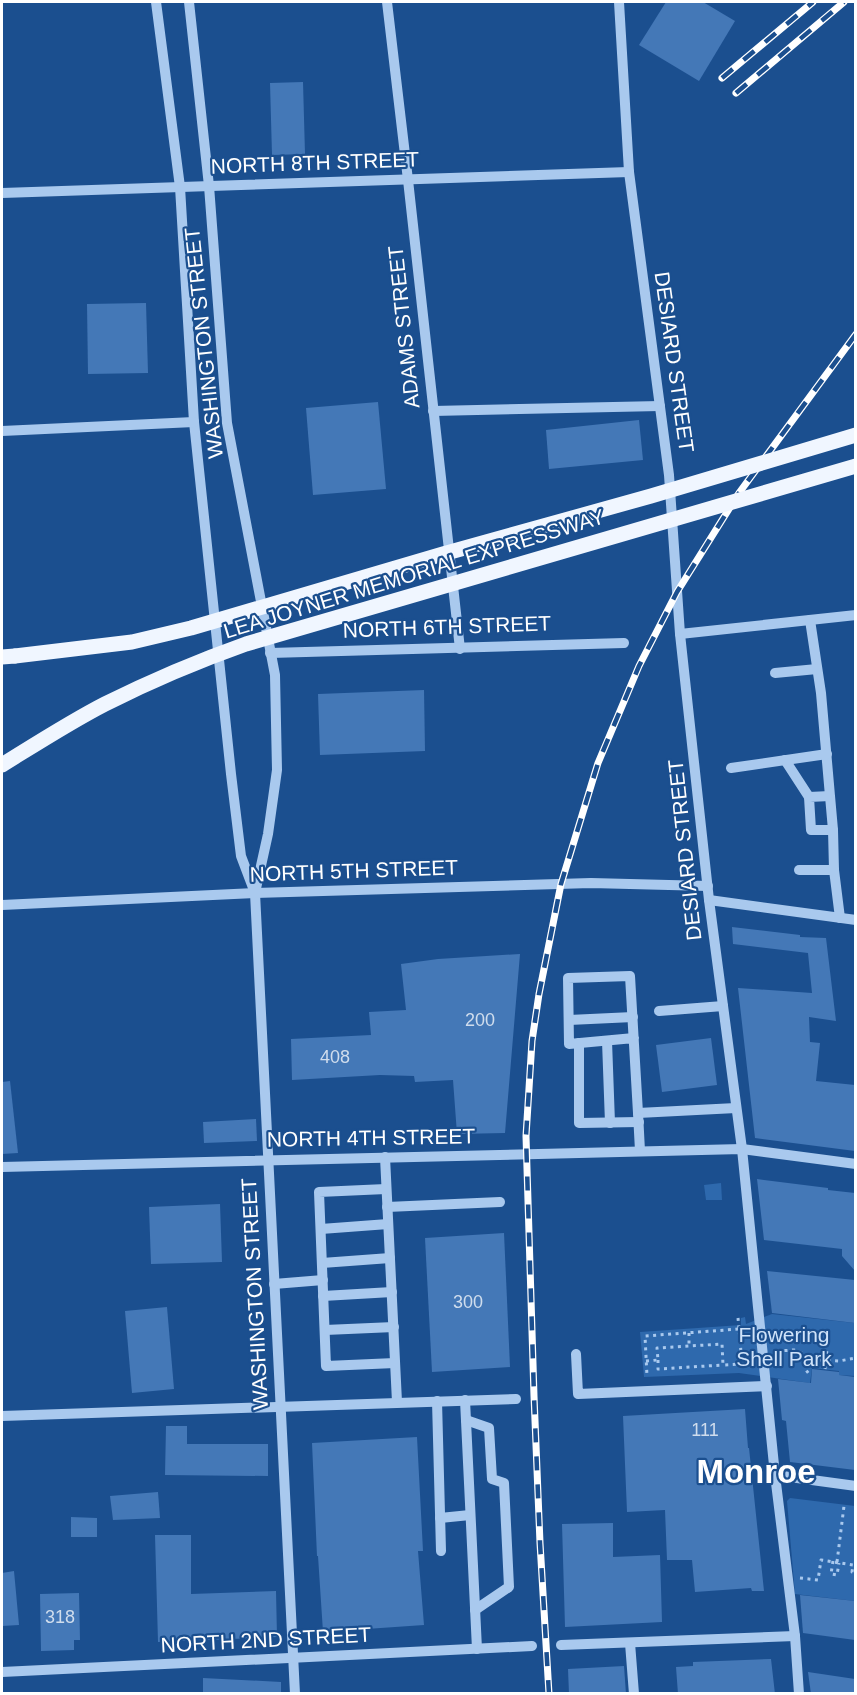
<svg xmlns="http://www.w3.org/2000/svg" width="857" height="1695" viewBox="0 0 857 1695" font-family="Arial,sans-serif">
	<rect width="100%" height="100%" fill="#1b4f8f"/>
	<g fill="#2e69ad">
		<path d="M721 1183 722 1200H706L704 1185Z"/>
		<path d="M772 1314 855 1323V1376L839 1375V1371L812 1368 810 1383 739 1373 644 1377 640 1332 741 1325V1318L745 1317 746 1324Z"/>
		<path d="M790 1498 855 1506V1601L795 1594 787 1501Z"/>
	</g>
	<g fill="#4478b7">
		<path d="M666 2H703L735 21 699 81 639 45Z"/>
		<path d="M303 82 305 154 272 155 270 83Z"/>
		<path d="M146 303 148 373 88 374 87 304Z"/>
		<path d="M378 402 386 489 313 495 306 408Z"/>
		<path d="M639 420 643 460 549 469 546 430Z"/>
		<path d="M424 690 425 751 320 755 318 694Z"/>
		<path d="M732 927 800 935V937L826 938 836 1021 809 1017 810 1042 820 1043 816 1081 855 1085V1151L755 1138 738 988 812 993 808 953 733 944Z"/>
		<path d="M520 954 505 1133 457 1134 453 1080 415 1082 414 1076 380 1075 292 1080 291 1039 371 1035 369 1012 406 1010 401 964 438 959Z"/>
		<path d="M711 1038 717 1085 662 1092 656 1045Z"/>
		<path d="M10 1081 18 1153 2 1154V1082Z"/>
		<path d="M256 1119 257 1141 204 1143 203 1122Z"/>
		<path d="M757 1179 828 1188V1190L855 1193V1271L842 1256V1249L764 1240Z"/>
		<path d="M220 1204 222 1262 151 1264 149 1207Z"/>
		<path d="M504 1233 510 1367 432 1372 425 1238Z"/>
		<path d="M767 1271 855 1280V1323L772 1313Z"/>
		<path d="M167 1307 174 1389 132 1393 125 1311Z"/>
		<path d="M812 1369 839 1372V1375L855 1377V1470L790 1462 786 1421 782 1420 778 1379 811 1383Z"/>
		<path d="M745 1409 748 1448H749L764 1591H752L751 1588 695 1592 692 1560H667L665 1510 627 1512 623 1416Z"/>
		<path d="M166 1426H187V1444H268V1476L165 1475Z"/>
		<path d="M417 1437 423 1551H418L424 1625 323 1632 318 1556H317L312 1443Z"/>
		<path d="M158 1492 160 1518 113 1520 110 1496Z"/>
		<path d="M71 1517 97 1518V1537H71Z"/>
		<path d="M613 1523V1557L660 1555 662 1622 565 1627 562 1524Z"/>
		<path d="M155 1535H191V1594L276 1591 277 1637 158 1642Z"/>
		<path d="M14 1571 19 1625 2 1626V1573Z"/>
		<path d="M79 1593 80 1640H74V1650L41 1651 40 1594Z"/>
		<path d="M800 1595 855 1601V1640L803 1633Z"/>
		<path d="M771 1659 775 1694H678L676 1667 693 1666V1662Z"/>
		<path d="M624 1666 626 1694H569L568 1669Z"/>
		<path d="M808 1672 855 1679V1694H811Z"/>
		<path d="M203 1678 281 1682V1694L203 1693Z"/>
	</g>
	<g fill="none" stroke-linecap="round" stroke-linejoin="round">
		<g stroke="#a9c9ee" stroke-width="3" stroke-dasharray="3 4.5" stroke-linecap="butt">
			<path d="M738 1318 739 1329"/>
			<path d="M689 1333V1346"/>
			<path d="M777 1351 794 1350 820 1360 839 1361 856 1358"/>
			<path d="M809 1356 806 1370 809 1374"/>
			<path d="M658 1360V1369L723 1365"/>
			<path d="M646 1361 658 1360 657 1348 722 1344 723 1365 742 1364 739 1329 645 1336 647 1376"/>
			<path d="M825 1369 827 1349"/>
			<path d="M833 1561 831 1574 837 1575 839 1563"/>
			<path d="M837 1562 844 1506"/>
			<path d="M800 1578 818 1580 821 1560 853 1565 852 1572H856"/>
		</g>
		<g stroke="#a9c9ee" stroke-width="10">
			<path d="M156 2 180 187 194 422 231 774 241 856 255 893"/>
			<path d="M189 2 209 186 227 423 275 675 277 770 268 834 255 893 295 1694"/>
			<path d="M387 2 408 180 460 649"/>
			<path d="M619 2 629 172 669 475 680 634 709 900 742 1149 775 1475 795 1636 799 1694"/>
			<path d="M2 193 629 172"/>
			<path d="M433 411 660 406"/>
			<path d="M2 431 194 422"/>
			<path d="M810 620 821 693 830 796 809 797 811 830H833L830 796"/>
			<path d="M680 634 856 615"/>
			<path d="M270 653 624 643"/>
			<path d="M775 673 817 669"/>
			<path d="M785 760 809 797"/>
			<path d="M731 768 827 754"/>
			<path d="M833 830 834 870 840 918"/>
			<path d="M799 870H834"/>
			<path d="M709 900 856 920"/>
			<path d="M2 905 255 893 591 883 708 886"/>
			<path d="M659 1011 723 1006"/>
			<path d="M569 1020 633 1017"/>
			<path d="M634 1038 569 1044 568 978 630 976 638 1113"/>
			<path d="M607 1041 610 1123"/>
			<path d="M579 1043V1123L639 1122"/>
			<path d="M640 1151 638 1113 736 1108"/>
			<path d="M385 1157 397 1402"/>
			<path d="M2 1167 742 1149 856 1164"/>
			<path d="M386 1189 319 1192 326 1366 395 1363"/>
			<path d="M387 1207 500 1202"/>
			<path d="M321 1229 388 1224"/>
			<path d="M322 1263 390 1258"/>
			<path d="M274 1284 323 1280"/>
			<path d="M323 1296 392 1292"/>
			<path d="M325 1330 394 1327"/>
			<path d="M576 1354 578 1394 767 1386"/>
			<path d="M465 1400 477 1649"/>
			<path d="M437 1401 441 1551"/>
			<path d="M2 1416 516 1399"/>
			<path d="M466 1420 489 1428 492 1479 504 1483 509 1587 475 1610"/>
			<path d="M775 1475 856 1486"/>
			<path d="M440 1518 470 1515"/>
			<path d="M630 1643 634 1694"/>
			<path d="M561 1645 795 1636"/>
			<path d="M2 1672 532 1646"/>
		</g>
		<path stroke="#f0f6ff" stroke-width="15" d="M2 657 15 656"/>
		<g stroke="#fff" stroke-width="7">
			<g id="rail">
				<path d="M722 78 813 2"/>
				<path d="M736 93 844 2"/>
				<path d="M549 1694 540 1543 534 1396 526 1136 532 1041 539 994 561 884 598 763 639 666 677 592 739 493 856 334"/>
			</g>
		</g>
		<use href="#rail" stroke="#1b4f8f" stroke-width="4.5" stroke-dasharray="14" stroke-linecap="butt"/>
		<g stroke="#f0f6ff" stroke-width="15">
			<path d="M15 656 132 642 191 628 443 554 651 496 856 435"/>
			<path d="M2 765C36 744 70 722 105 704 151 681 198 661 246 644L856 466"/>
		</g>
	</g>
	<g text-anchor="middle" stroke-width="4.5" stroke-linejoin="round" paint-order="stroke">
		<g font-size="18" fill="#d0dded">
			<text x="480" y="1026">200</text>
			<text x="335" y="1063">408</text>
			<text x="468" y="1308">300</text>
			<text x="705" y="1436">111</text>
			<text x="60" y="1623">318</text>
		</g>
		<g font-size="21" fill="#fff" stroke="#1b4f8f">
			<text transform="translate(315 163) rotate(-2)" y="7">NORTH 8TH STREET</text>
			<text transform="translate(404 327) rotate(-96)" y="7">ADAMS STREET</text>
			<text transform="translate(204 343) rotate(-96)" y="7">WASHINGTON STREET</text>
			<text transform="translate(674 362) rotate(82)" y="7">DESIARD STREET</text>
			<text transform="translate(414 574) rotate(-17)" y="7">LEA JOYNER MEMORIAL EXPRESSWAY</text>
			<text transform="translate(447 627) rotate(-2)" y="7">NORTH 6TH STREET</text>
			<text transform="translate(685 850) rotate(-96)" y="7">DESIARD STREET</text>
			<text transform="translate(354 871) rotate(-2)" y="7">NORTH 5TH STREET</text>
			<text transform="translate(371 1138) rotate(-1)" y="7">NORTH 4TH STREET</text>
			<text transform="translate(255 1294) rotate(-93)" y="7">WASHINGTON STREET</text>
			<text transform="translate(266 1640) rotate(-3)" y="7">NORTH 2ND STREET</text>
		</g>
		<g font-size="21" fill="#cfe3fa" stroke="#1b4f8f">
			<text x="784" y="1342">Flowering<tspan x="784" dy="24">Shell Park</tspan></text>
		</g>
		<g font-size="33" font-weight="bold" fill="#fff" stroke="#1b4f8f">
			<text x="756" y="1483">Monroe</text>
		</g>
	</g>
	<rect width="857" height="1695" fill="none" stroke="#ffffff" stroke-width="6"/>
</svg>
